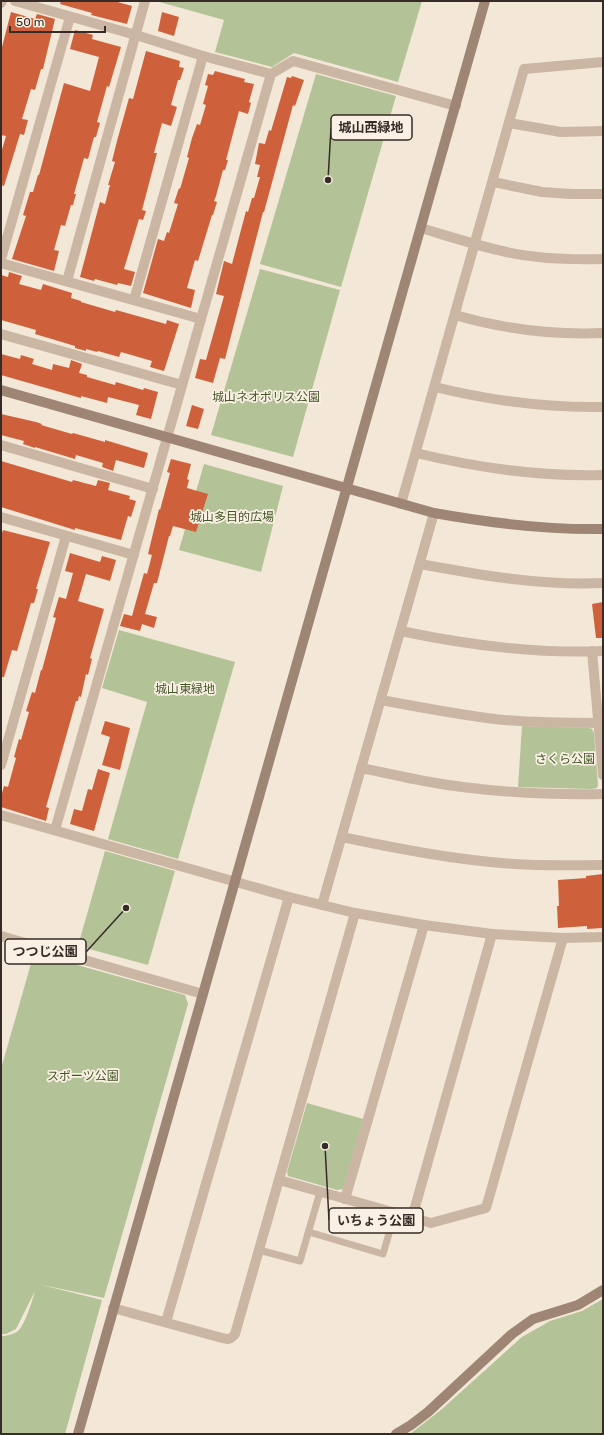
<svg xmlns="http://www.w3.org/2000/svg" width="604" height="1435" viewBox="0 0 604 1435" font-family="Rubik,'Noto Sans JP',sans-serif">
	<rect width="100%" height="100%" fill="#f3e7d8"/>
	<g fill="#b3c397">
		<path d="M156 1H422L398 82 294 53 272 67 215 52 224 20Z"/>
		<path d="M316 74 396 96 341 287 260 264Z"/>
		<path d="M260 269 340 290 293 457 211 435Z"/>
		<path d="M204 464 283 486 261 572 179 550Z"/>
		<path d="M119 630 235 662 178 859 108 839 147 702 102 688Z"/>
		<path d="M522 726 589 728 592 729 594 733 598 785 597 788 592 789 518 787Z"/>
		<path d="M105 851 175 871 148 965 78 946Z"/>
		<path d="M34 953 185 995 188 1004 104 1298 38 1284 102 1300 65 1434H1V1336C6 1336 15 1334 19 1330 26 1322 32 1301 35 1291L16 1329 6 1334H1V1069Z"/>
		<path d="M307 1103 363 1119 343 1189 337 1190 288 1176 287 1172Z"/>
		<path d="M603 1299V1434H410L442 1409 522 1337 550 1321 582 1311Z"/>
	</g>
	<g fill="#ce613b">
		<path d="M61 1H114L132 6 127 24 91 15 92 13 60 4Z"/>
		<path d="M11 12 35 19 37 14 55 19 43 69H41L35 90 31 89 22 119 28 120 24 135 20 134 4 186 1 185V153L6 136 1 135V51Z"/>
		<path d="M162 12 179 17 174 36 158 31Z"/>
		<path d="M75 30 93 35 92 39 121 47 109 87 107 86 97 122 100 123 96 137H94L88 159 84 158 74 194H76L73 205H71L65 226 61 225 54 250 59 251 54 271 12 259 26 216 23 215 30 192H33L38 175H39L64 83 90 91 99 57 70 49Z"/>
		<path d="M146 51 180 61 179 67 184 68 180 80H178L171 105 177 107 171 126 162 123 154 153H157L142 210 146 211 143 220 139 219 124 269 135 272 131 286 118 283 117 285 95 279 94 281 80 277 100 202 105 204 110 185H108L115 162 112 161 117 141 129 98 133 99Z"/>
		<path d="M215 71 245 79 244 82 254 84 249 102 251 103 248 114 239 111 226 160H228L225 170H223L216 196 214 201 217 202 213 215H212L198 261 195 260 187 288 195 290 191 308 143 293 158 239 164 241 167 232 169 233 178 204 174 203 179 188 180 189 189 158 187 157 192 138 197 124 200 125 206 105 203 104 208 86 205 85 208 74 213 75Z"/>
		<path d="M292 76 304 80 295 106 293 105 264 212H263L225 359 220 358 213 383 195 378 200 359 206 360 224 296 216 294 224 261 232 264 246 211 248 212 252 198H254L260 177H257L260 165 255 164 259 143 265 144 269 130 271 131 287 77 291 78Z"/>
		<path d="M9 272 22 276 19 284 41 290 43 284 72 293 71 298 81 301V302L115 312 116 310 166 324 167 320 179 324 164 371 150 367 152 361 121 352 119 357 98 351 97 352 86 349V351L75 348V346L35 334 36 330 1 320V275L8 277Z"/>
		<path d="M1 354 20 359 21 355 34 359 32 364 52 370 53 364 69 368 71 360 82 364 79 373 87 375V377L115 385 116 382 143 390 144 388 158 392 151 419 136 415 139 405 108 397 107 403 81 396V398L1 375Z"/>
		<path d="M192 405 204 409 198 429 186 426Z"/>
		<path d="M1 414 36 422 42 424 41 425 72 434 73 433 105 442V440L148 453 144 468 116 460 113 471 102 467 103 463 76 455 75 459 35 447V448L23 444 24 441 1 435Z"/>
		<path d="M171 459 191 464 187 479 189 480 187 488 208 494 196 532 173 526 170 536H169L157 583H154L145 614 157 617 154 628 142 624 140 631 120 626 124 614 132 616 144 573 147 574 152 555 148 554 159 509 160 510 170 473 167 472Z"/>
		<path d="M1 461 72 482 73 480 96 486 98 480 110 483 108 490 130 496 129 499 136 501 131 517 128 516 121 540 75 528V530L1 507Z"/>
		<path d="M3 530 50 542 36 589H38L34 603H31L17 651 12 650 4 677H1V536Z"/>
		<path d="M70 553 100 562 102 556 116 560 110 581 86 574 78 601 104 609 90 658 92 659 88 675 86 674 81 697 79 696 78 701H76L56 772 46 807 49 808 46 821 1 807V797L4 786 8 787 16 758 14 757 19 739 21 740 29 712 26 711 32 692 35 693 41 670H42L56 618 53 617 59 597 66 599 73 573 65 571Z"/>
		<path d="M603 602V638H596L592 604Z"/>
		<path d="M105 721 130 728 120 770 102 765 110 737 101 734Z"/>
		<path d="M98 769 110 773 94 831 70 824 74 809 82 811 88 789 92 790Z"/>
		<path d="M603 874V928L587 929V926L558 928 557 906H559L558 880 586 878V876Z"/>
	</g>
	<g fill="none" stroke-linecap="round" stroke-linejoin="round">
		<g stroke="#cbb6a3" stroke-width="7">
			<path d="M309 1232 383 1254 395 1213"/>
			<path d="M259 1250 300 1261 320 1192"/>
		</g>
		<g stroke="#cbb6a3" stroke-width="10">
			<path d="M15 1 136 35 203 56 271 74"/>
			<path d="M1 3 2 1"/>
			<path d="M509 123 561 132 603 131"/>
			<path d="M493 182 542 192 571 194H603"/>
			<path d="M421 228C448 236 475 245 502 251 535 259 569 260 603 259"/>
			<path d="M1 259 70 17"/>
			<path d="M1 263 201 319"/>
			<path d="M67 281 145 1"/>
			<path d="M134 300 203 56"/>
			<path d="M455 315C503 329 553 335 603 333"/>
			<path d="M1 334 182 385"/>
			<path d="M435 387C492 401 544 408 603 407"/>
			<path d="M1 445 153 489"/>
			<path d="M416 453C478 468 539 477 603 475"/>
			<path d="M401 504 524 69 603 62"/>
			<path d="M1 517 134 555"/>
			<path d="M420 564C480 575 541 586 603 583"/>
			<path d="M401 631C467 645 535 654 603 651"/>
			<path d="M592 651 603 775"/>
			<path d="M381 700C418 707 456 714 494 719 528 723 563 723 598 723"/>
			<path d="M1 765 66 536"/>
			<path d="M361 768C382 772 403 777 424 781 483 792 543 795 603 794"/>
			<path d="M1 815 289 897 355 913 424 925 492 934 563 938 603 937"/>
			<path d="M55 830 271 74 293 61 456 106"/>
			<path d="M342 837C399 849 456 860 514 864 544 866 573 865 603 865"/>
			<path d="M322 905 434 513"/>
			<path d="M1 936 203 994"/>
			<path d="M279 1180 431 1223 486 1208 563 938"/>
			<path d="M345 1199 424 925"/>
			<path d="M412 1218 492 934"/>
			<path d="M113 1308 222 1338C229 1340 231 1339 235 1334L355 913"/>
			<path d="M166 1322 289 897"/>
		</g>
		<g stroke="#9f8574" stroke-width="10">
			<path d="M1 390 434 513C490 523 546 530 603 529"/>
			<path d="M78 1434 485 1"/>
			<path d="M396 1434 411 1425 428 1412 512 1334 533 1319 578 1305 603 1290"/>
		</g>
	</g>
	<g text-anchor="middle" stroke-width="3.5" stroke-linejoin="round" paint-order="stroke">
		<g font-size="12" fill="#445628" stroke="#faf1e4">
			<text x="266" y="401">城山ネオポリス公園</text>
			<text x="232" y="521">城山多目的広場</text>
			<text x="185" y="693">城山東緑地</text>
			<text x="565" y="763">さくら公園</text>
			<text x="83" y="1080">スポーツ公園</text>
		</g>
	</g>
	<path fill="none" stroke="#362b26" stroke-width="1.5" d="M328 180L331 128M126 908L86 952M325 1146L329 1220"/>
	<g fill="#362b26" stroke="#faf1e4" stroke-width="1.5">
		<circle cx="328" cy="180" r="4"/>
		<circle cx="126" cy="908" r="4"/>
		<circle cx="325" cy="1146" r="4"/>
	</g>
	<g fill="#faf1e4" stroke="#362b26" stroke-width="1.5">
		<rect x="331" y="115" width="81" height="25" rx="4"/>
		<rect x="5" y="939" width="81" height="25" rx="4"/>
		<rect x="329" y="1208" width="94" height="25" rx="4"/>
	</g>
	<g font-size="13" text-anchor="middle" font-weight="bold" fill="#362b26">
		<text x="371" y="132">城山西緑地</text>
		<text x="45" y="956">つつじ公園</text>
		<text x="376" y="1225">いちょう公園</text>
	</g>
	<rect width="604" height="1435" fill="none" stroke="#362b26" stroke-width="4"/>
	<path d="M10 26v6h95v-6" fill="none" stroke="#362b26" stroke-width="2"/>
	<text x="16" y="26" font-size="12" fill="#362b26" stroke="#faf1e4" stroke-width="3" paint-order="stroke">50 m</text>
</svg>
